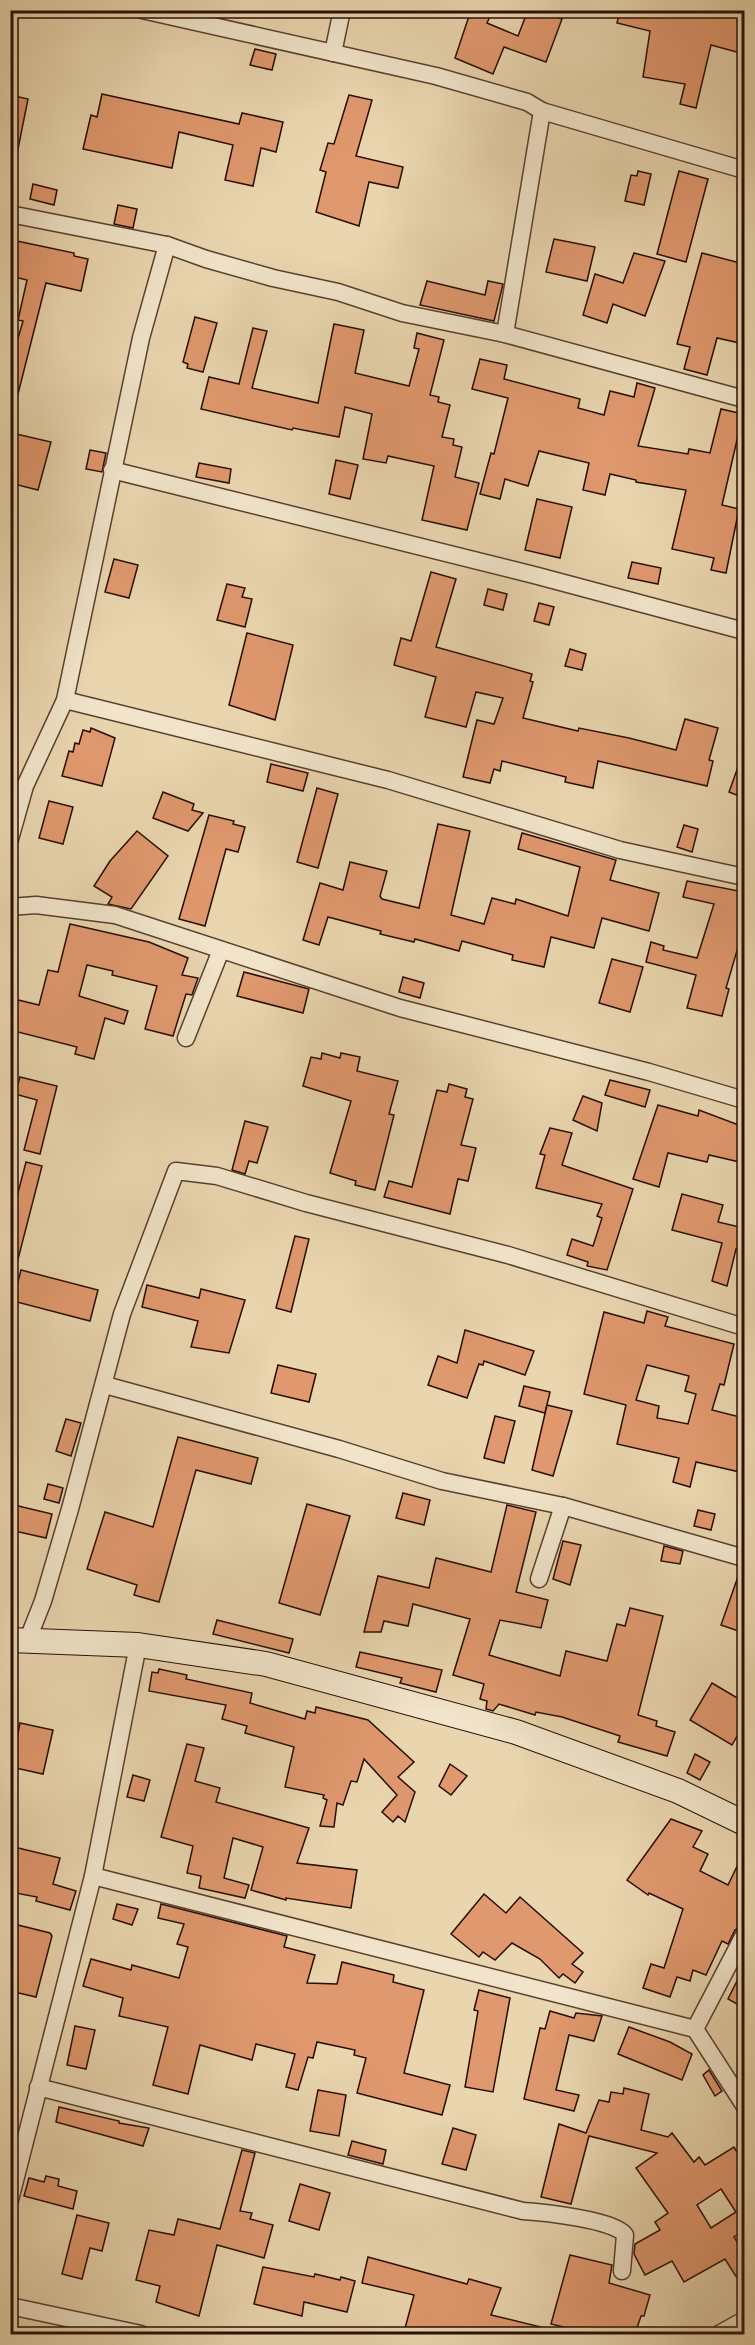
<svg xmlns="http://www.w3.org/2000/svg" width="755" height="2345" viewBox="0 0 755 2345" font-family="'IM FELL DW Pica',serif">
	<rect width="100%" height="100%" fill="#e9d5ae"/>
	<filter id="stains"><feTurbulence type="fractalNoise" baseFrequency=".00333" numOctaves="4"/><feColorMatrix values="0 0 0 0 .2 0 0 0 0 .09 0 0 0 0 .02 0 0 0 .5 -.17"/></filter>
	<radialGradient id="worn" r=".72"><stop offset=".6" stop-color="#630" stop-opacity="0"/><stop offset="1" stop-color="#630" stop-opacity=".3"/></radialGradient>
	<g fill="#e0986e" stroke="#280e05" stroke-width="1.5" fill-rule="evenodd">
		<path d="M471 10H493L487 23 518 36 528 10H539L562 19 546 62 504 47 493 74 455 58Z"/>
		<path d="M620 10H700L744 19V54L711 45 696 108 680 104 685 84 643 77 650 31 617 23Z"/>
		<path d="M255 49 276 54 272 70 250 65Z"/>
		<path d="M102 94 239 124 242 113 283 122 276 152 261 148 253 186 225 180 233 145 179 132 172 168 83 149 91 115 97 117Z"/>
		<path d="M10 95 28 99 17 154H10Z"/>
		<path d="M349 95 372 100 356 156 403 167 398 188 369 182 359 226 316 212 326 172 320 170 328 143 334 144Z"/>
		<path d="M638 171 651 174 644 205 625 201 631 175 637 176Z"/>
		<path d="M679 171 708 179 686 262 657 254Z"/>
		<path d="M33 184 57 190 54 205 30 199Z"/>
		<path d="M118 205 137 209 133 228 114 224Z"/>
		<path d="M554 239 595 247 587 281 546 272Z"/>
		<path d="M17 241 74 253V256L88 259 81 291 46 283 16 402H10V366L23 321 18 320 27 280 10 276Z"/>
		<path d="M634 253 665 261 645 316 613 304 607 323 583 315 595 274 623 283Z"/>
		<path d="M702 253 744 264V344L717 338 707 375 684 369 690 347 677 344Z"/>
		<path d="M427 281 485 295 488 281 503 284 494 321 420 305Z"/>
		<path d="M195 317 217 323 203 372 187 368 188 364 183 362Z"/>
		<path d="M334 324 364 330 355 373 409 386 419 349 414 348 417 333 444 340 430 395 439 397 438 402 450 405 442 437 454 439 453 445 462 447 455 477 479 483 467 530 422 520 434 466 388 456 386 463 363 459 372 414 345 407 339 437 293 428 292 430 201 409 209 377 239 384 253 328 267 331 252 388 318 403Z"/>
		<path d="M480 359 507 365 504 379 580 399 578 408 604 415 610 391 634 397 637 383 655 388 638 446 688 454 689 449 710 453 721 409 743 414 722 505 739 509 726 573 711 570 714 558 672 549 686 490 636 482V480L610 474 605 495 583 490 589 463 539 451 528 486 505 479 500 499 480 494 491 453 494 454 508 398 472 389Z"/>
		<path d="M12 433 51 442 38 490 10 483Z"/>
		<path d="M90 450 106 453 102 472 86 469Z"/>
		<path d="M336 460 358 465 350 499 329 494Z"/>
		<path d="M199 463 231 469 229 483 196 477Z"/>
		<path d="M537 499 572 507 560 558 525 550Z"/>
		<path d="M114 559 138 565 129 598 105 592Z"/>
		<path d="M632 562 661 568 658 584 628 578Z"/>
		<path d="M431 572 456 579 436 647 532 674 530 681 533 682 523 718 578 731 579 728 629 738 676 750 685 719 718 728 709 760 713 761 707 786 598 761 593 788 565 782 566 777 502 761 500 771 494 769 490 783 463 777 477 720 494 724 503 698 476 692 466 727 425 717 436 677 394 665 401 638 411 641Z"/>
		<path d="M227 584 245 588 242 597 252 599 245 627 217 620Z"/>
		<path d="M488 589 507 594 503 610 484 605Z"/>
		<path d="M539 603 554 607 549 625 534 621Z"/>
		<path d="M247 633 293 645 275 720 229 705Z"/>
		<path d="M570 649 586 654 582 670 565 666Z"/>
		<path d="M91 728 115 738 102 786 62 776 69 751 73 752 75 743 79 744 83 730 90 732Z"/>
		<path d="M743 753 744 754V798L729 792Z"/>
		<path d="M271 764 308 773 303 791 267 782Z"/>
		<path d="M317 788 338 794 318 868 297 862Z"/>
		<path d="M163 792 194 804 192 810 203 813 188 831 153 818Z"/>
		<path d="M49 801 73 807 63 844 39 838Z"/>
		<path d="M209 815 234 821 233 824 245 827 238 852 226 849 205 926 179 919Z"/>
		<path d="M438 824 470 831 451 915 484 924 492 898 515 904 516 899 568 916 580 867 518 849 522 833 616 860 610 880 659 893 649 931 602 918 594 948 551 937 544 967 512 960 513 955 462 941 459 951 415 939 414 942 380 934 381 931 328 917 319 945 303 940 320 883 343 890 350 862 387 871 380 896 382 899 419 908Z"/>
		<path d="M684 825 698 829 692 852 677 847Z"/>
		<path d="M137 831 168 856 131 909 108 904 112 897 94 886 110 861Z"/>
		<path d="M687 881 744 892 740 917 744 918V927L726 988 729 989 722 1016 687 1008 696 975 646 962 651 942 664 946 663 950 697 958 714 904 683 897Z"/>
		<path d="M70 924 149 942 188 958 182 975 198 978 192 995 186 994 173 1036 145 1029 157 986 112 975 113 971 87 965 79 996 128 1011 124 1024 105 1018 94 1059 75 1054 77 1047 10 1030V998L39 1005 48 970 58 972Z"/>
		<path d="M612 959 643 967 630 1012 599 1003Z"/>
		<path d="M244 972 309 989 303 1013 237 996Z"/>
		<path d="M403 977 424 983 420 998 399 992Z"/>
		<path d="M322 1053 340 1058 341 1053 360 1057 357 1071 398 1081 389 1114 394 1115 375 1190 355 1185 356 1181 330 1173 351 1101 303 1086 311 1057 321 1059Z"/>
		<path d="M20 1077 57 1086 40 1154 24 1150 37 1100 15 1094Z"/>
		<path d="M610 1080 650 1090 645 1107 605 1095Z"/>
		<path d="M449 1084 467 1089 465 1097 473 1099 461 1145 476 1148 468 1181 458 1179 450 1214 384 1197 389 1181 412 1187 437 1090 447 1092Z"/>
		<path d="M583 1096 602 1103 597 1131 573 1120Z"/>
		<path d="M658 1105 698 1116 699 1110 744 1127V1163L709 1155 707 1162 668 1153 659 1187 633 1179Z"/>
		<path d="M245 1121 268 1127 257 1163 249 1161 245 1174 232 1170Z"/>
		<path d="M550 1128 572 1133 562 1165 633 1189 607 1270 587 1266 588 1262 567 1255 572 1239 593 1246 602 1218 597 1216 602 1204 536 1188 545 1155 540 1154Z"/>
		<path d="M26 1162 42 1166 16 1267 10 1266V1207L14 1208Z"/>
		<path d="M682 1194 723 1205 718 1222 744 1228V1252L736 1249 727 1286 712 1281 722 1243 672 1230Z"/>
		<path d="M295 1236 309 1239 291 1312 276 1308Z"/>
		<path d="M21 1270 98 1290 90 1321 13 1301Z"/>
		<path d="M147 1285 199 1298 201 1289 245 1300 229 1353 191 1347 198 1321 142 1307Z"/>
		<path d="M647 1311 668 1317 665 1326 734 1344 724 1385 720 1384 712 1410 744 1418V1473L696 1462 690 1487 673 1482 679 1458 617 1444 626 1405 584 1394 604 1312 644 1323ZM647 1365 689 1376 685 1391 696 1394 688 1424 657 1418 659 1406 636 1400Z"/>
		<path d="M465 1330 534 1351 525 1375 484 1361 483 1365 479 1364 467 1398 428 1385 438 1356 457 1363Z"/>
		<path d="M278 1365 316 1374 309 1402 271 1393Z"/>
		<path d="M524 1386 550 1392 545 1413 519 1406Z"/>
		<path d="M547 1405 572 1411 553 1476 532 1470Z"/>
		<path d="M495 1416 515 1421 504 1463 484 1458Z"/>
		<path d="M66 1419 81 1423 71 1456 56 1451Z"/>
		<path d="M178 1437 258 1458 251 1484 196 1470 159 1602 134 1595 137 1585 87 1569 105 1512 153 1527Z"/>
		<path d="M48 1484 63 1488 59 1503 44 1499Z"/>
		<path d="M403 1493 430 1500 424 1525 396 1518Z"/>
		<path d="M10 1504 52 1514 46 1538 10 1530Z"/>
		<path d="M307 1504 350 1516 320 1615 279 1603Z"/>
		<path d="M507 1505 536 1512 516 1592 548 1600 541 1628 500 1620 489 1655 560 1676 566 1651 607 1661 617 1624 625 1626 630 1608 663 1616 638 1715 657 1721 656 1726 675 1732 667 1756 618 1742 620 1736 562 1717 536 1712 535 1715 499 1704 493 1711 486 1709 487 1701 480 1699 484 1684 453 1675 470 1619 413 1604 408 1626 384 1621 381 1632H364L378 1576 429 1588 436 1558 491 1572Z"/>
		<path d="M698 1510 715 1514 711 1530 694 1526Z"/>
		<path d="M563 1541 581 1545 570 1585 553 1579Z"/>
		<path d="M664 1546 683 1551 680 1564 661 1561Z"/>
		<path d="M741 1568H744V1633L721 1625Z"/>
		<path d="M217 1620 293 1639 289 1653 213 1634Z"/>
		<path d="M360 1652 442 1670 436 1692 400 1683 402 1678 356 1667Z"/>
		<path d="M159 1669 187 1675 186 1679 252 1693 250 1703 305 1719 307 1711 315 1713 316 1707 368 1720 414 1762 398 1777 415 1792 405 1822 398 1816 393 1822 382 1812 397 1795 364 1759 357 1782 351 1781 343 1805 337 1803 334 1827 320 1826 327 1800 323 1798 324 1795 285 1787 294 1747 245 1733 247 1726 222 1719 226 1705 149 1691 152 1672 158 1673Z"/>
		<path d="M712 1683 744 1702V1724L732 1745 690 1720Z"/>
		<path d="M20 1723 53 1730 43 1774 11 1767Z"/>
		<path d="M187 1744 204 1748 195 1781 220 1788 216 1802 309 1828 297 1863 357 1870 351 1908 286 1898V1900L251 1890 263 1847 233 1838 224 1878 249 1885 245 1898 199 1888 201 1876 187 1873 193 1846 161 1837Z"/>
		<path d="M695 1754 710 1762 700 1780 687 1773Z"/>
		<path d="M450 1764 467 1776 451 1795 439 1786Z"/>
		<path d="M133 1775 150 1780 144 1801 127 1797Z"/>
		<path d="M671 1819 702 1831 693 1847 708 1854 700 1871 728 1885 744 1852V1925L735 1930 728 1944 722 1941 706 1975 693 1970 690 1981 677 1977 670 1997 643 1988 651 1964 664 1968 683 1909 649 1893 648 1895 627 1880Z"/>
		<path d="M10 1846 60 1858 53 1884 76 1891 70 1910 36 1901 37 1897 10 1892Z"/>
		<path d="M484 1894 506 1913 520 1897 583 1953 572 1964 583 1972 575 1983 563 1974 559 1978 540 1959 512 1943 495 1960 483 1952 479 1957 451 1934Z"/>
		<path d="M117 1904 138 1909 132 1925 113 1919Z"/>
		<path d="M161 1904 287 1936 284 1947 315 1955 307 1983 337 1984 342 1962 394 1975 393 1982 424 1990 404 2073 450 2085 442 2115 357 2093 366 2058 354 2055 355 2050 317 2042 313 2058 308 2057 298 2090 286 2087 295 2054 256 2044 252 2060 200 2045 188 2094 153 2085 168 2027 119 2016 123 1998 83 1986 91 1959 131 1970 132 1965 179 1978 188 1947 177 1944 184 1924 158 1918Z"/>
		<path d="M10 1923 50 1933 52 1936 36 1997 10 1991Z"/>
		<path d="M744 1967V2008L728 1999Z"/>
		<path d="M479 1990 510 1998 493 2092 465 2087 478 2011 474 2010Z"/>
		<path d="M550 2011 574 2018 576 2013 602 2016 594 2041 569 2035 556 2090 579 2095 574 2111 524 2099 540 2028 545 2029Z"/>
		<path d="M75 2026 95 2030 86 2069 67 2065Z"/>
		<path d="M629 2027 670 2042 692 2054 682 2080 618 2054Z"/>
		<path d="M709 2070 722 2091 715 2096 703 2075Z"/>
		<path d="M624 2088 649 2094 641 2130 668 2137 672 2133 694 2162 699 2157 705 2165 734 2147 744 2164V2230L734 2237 744 2253V2289L725 2259 684 2282 672 2261 645 2275 634 2254 635 2244 660 2230 655 2222 668 2213 636 2168 657 2153 589 2136 571 2204 541 2197 559 2124 586 2133 599 2100 609 2102 611 2092 623 2094ZM721 2189 736 2212 711 2228 697 2205Z"/>
		<path d="M318 2090 346 2095 339 2136 310 2131Z"/>
		<path d="M59 2107 119 2121V2123L149 2128 143 2146 56 2122Z"/>
		<path d="M453 2128 476 2135 466 2170 442 2164Z"/>
		<path d="M352 2141 386 2150 383 2164 348 2155Z"/>
		<path d="M242 2150 255 2153 240 2211 252 2213 250 2219 273 2225 264 2258 217 2245 199 2316 156 2302 160 2286 136 2280 149 2230 174 2235 178 2219 220 2229Z"/>
		<path d="M46 2176 59 2179 58 2186 77 2191 73 2209 24 2196 29 2178 44 2182Z"/>
		<path d="M300 2184 330 2193 319 2230 289 2221Z"/>
		<path d="M77 2215 109 2223 102 2251 90 2248 82 2279 62 2274Z"/>
		<path d="M570 2255 612 2265 609 2283 650 2295 644 2316H641L635 2334H593L551 2324Z"/>
		<path d="M368 2257 467 2284 469 2279 501 2288 491 2315 549 2329 548 2334H414L404 2332 414 2295 362 2283Z"/>
		<path d="M263 2267 314 2277 315 2274 340 2280 341 2277 355 2281 347 2312 304 2302 302 2316 254 2304Z"/>
	</g>
	<g fill="none" stroke-linecap="round" stroke-linejoin="round">
		<g stroke="#58402f" stroke-width="19">
			<g id="street">
				<path d="M142 10 436 76 527 102 542 111 505 334"/>
				<path d="M333 53 342 10"/>
				<path d="M542 111 744 170"/>
				<path d="M10 214 167 245 206 259 273 278 338 292 402 313 505 334 744 399"/>
				<path d="M112 470 534 575 744 631"/>
				<path d="M65 700 388 780 620 850 744 877"/>
				<path d="M10 839 25 786 65 700 141 338 167 245"/>
				<path d="M10 907 36 905 115 915 400 1008 649 1072 744 1100"/>
				<path d="M186 1038 221 950"/>
				<path d="M105 1385 339 1449 442 1481 563 1506"/>
				<path d="M539 1579 563 1506 744 1558"/>
				<path d="M28 1639 43 1601 70 1509 122 1314 176 1171 217 1176 306 1203 508 1255 744 1327"/>
				<path d="M93 1876 695 2029 744 2105"/>
				<path d="M695 2029 744 1935"/>
				<path d="M38 2087 523 2211C541 2212 617 2220 625 2235L622 2271"/>
				<path d="M10 2200 93 1876 138 1645"/>
				<path d="M10 2306 141 2334"/>
				<path d="M719 2334 744 2320"/>
			</g>
		</g>
		<g stroke="#280e05" stroke-width="26">
			<path id="secondary" d="M10 1640 138 1645 266 1664 516 1732 678 1791 744 1823"/>
		</g>
		<use href="#street" stroke="#f1e4ca" stroke-width="16"/>
		<use href="#secondary" stroke="#f1e4ca" stroke-width="24"/>
	</g>
	<rect width="755" height="2345" fill="none" stroke="#e9d5ae" stroke-width="36"/>
	<rect x="12" y="12" width="731" height="2321" fill="none" stroke="#280e05" stroke-width="3"/>
	<rect x="18" y="18" width="719" height="2309" fill="none" stroke="#280e05" stroke-width="1.5"/>
	<rect width="100%" height="100%" filter="url(#stains)"/>
	<rect width="100%" height="100%" fill="url(#worn)"/>
</svg>
